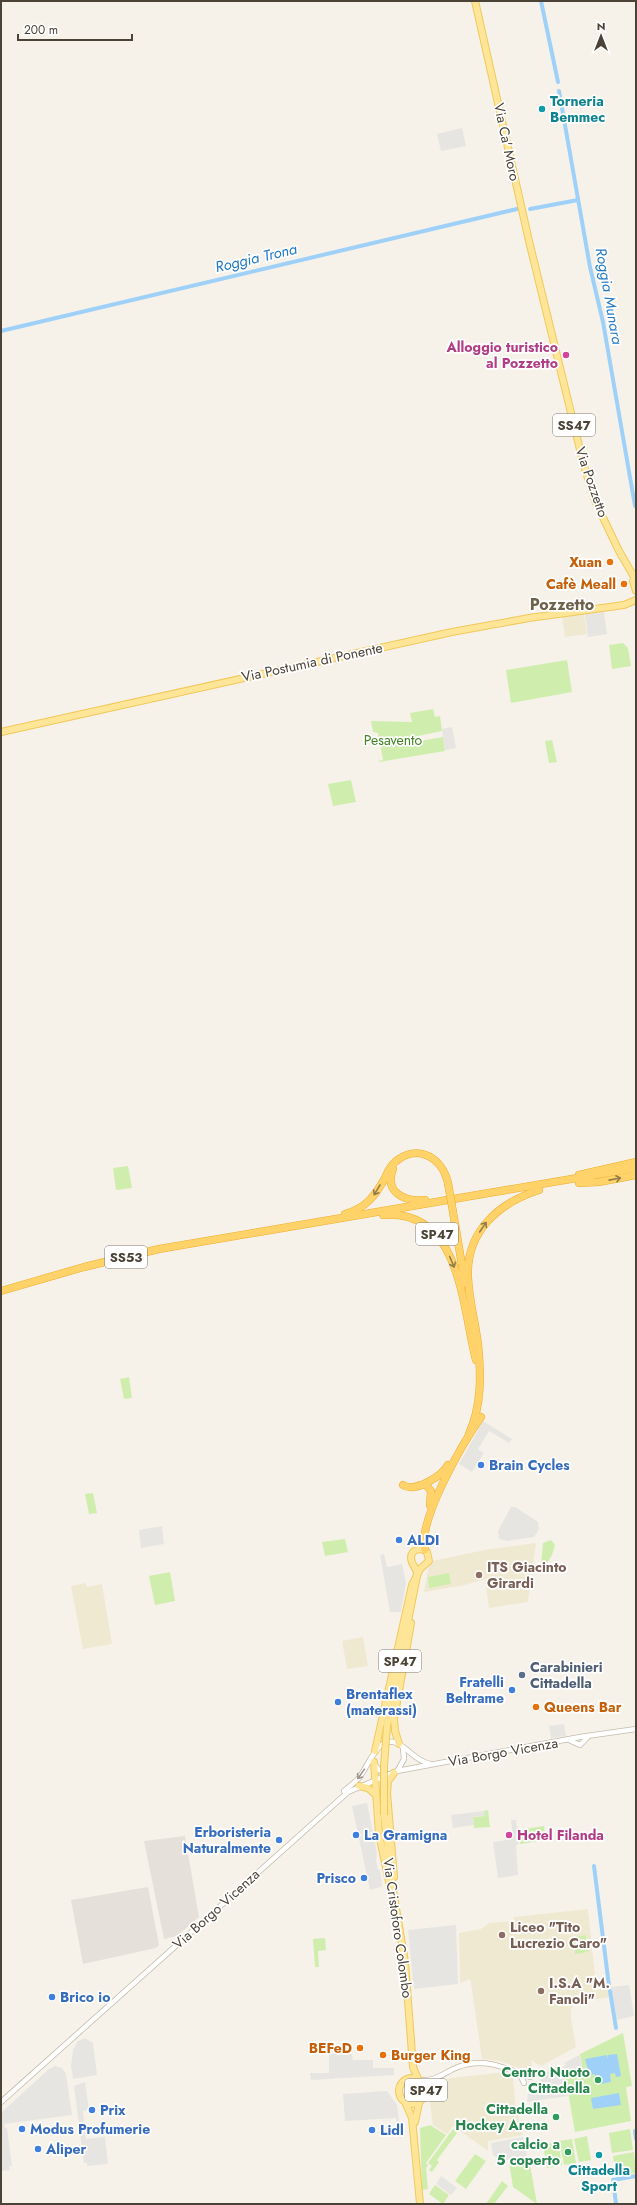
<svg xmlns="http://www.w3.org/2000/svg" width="637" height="2205" viewBox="0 0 637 2205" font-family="Jost,sans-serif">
	<rect width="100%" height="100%" fill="#f6f2e9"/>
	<g fill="#e5e1da">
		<path d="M185 1836 199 1917 177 1936 164 1939 144 1841Z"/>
		<path d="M148 1887 159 1945 156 1948 83 1964 71 1900Z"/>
	</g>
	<g fill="#f0e9d1">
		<path d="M584 614 587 634 565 637 562 617Z"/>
		<path d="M536 1543 532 1572H530L531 1578 528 1602 489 1608 485 1579 465 1585 424 1592 428 1569 432 1561 490 1549Z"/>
		<path d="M86 1583 87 1587 102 1584 112 1644 83 1649 71 1586Z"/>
		<path d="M363 1637 368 1666 347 1669 342 1641Z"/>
		<path d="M588 1909 595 1975 600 1984 608 1985 610 1997 574 2003 571 2008V2018L576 2047 541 2066 531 2060 532 2066 529 2068H519L499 2061 482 2059 471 1983 470 1979 460 1983 459 1933 481 1929 489 1923 514 1921V1917Z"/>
		<path d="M507 2072 513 2075 515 2102 523 2135 488 2141V2151L453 2126 447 2134 433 2125 429 2095 439 2083 451 2078Z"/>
	</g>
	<g fill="#cfeead">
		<path d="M623 643 628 648 631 666 612 669 609 645Z"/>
		<path d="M567 660 572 692 511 703 506 670Z"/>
		<path d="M433 709 435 717 440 716 442 731 408 738V743L443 737 445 751 379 762 375 737 379 761 383 760 378 733 373 732 371 721 412 722 410 713Z"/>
		<path d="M552 740 557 762 549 763 545 741Z"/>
		<path d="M351 780 356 802 333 806 328 784Z"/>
		<path d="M128 1166 132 1188 116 1190 113 1168Z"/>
		<path d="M129 1377 132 1398 124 1399 120 1379Z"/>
		<path d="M93 1493 97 1513 89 1514 85 1494Z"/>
		<path d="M345 1539 348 1552 325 1556 322 1542Z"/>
		<path d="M551 1540 555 1545 552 1555 540 1575 543 1543Z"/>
		<path d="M170 1572 175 1601 155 1605 149 1576Z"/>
		<path d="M449 1573 451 1584 429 1588 428 1577Z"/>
		<path d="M488 1810 490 1827 474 1828 473 1817 484 1816V1811Z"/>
		<path d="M544 1826 546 1840 520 1844 518 1830Z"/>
		<path d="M586 1935 588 1952 575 1954 574 1937Z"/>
		<path d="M325 1938 326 1950 318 1951 319 1967H315L313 1939Z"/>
		<path d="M623 2033 632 2086 626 2087 631 2121 575 2132 565 2075 583 2072 580 2054Z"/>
		<path d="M430 2125 446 2135 426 2163 428 2165 426 2168 428 2189 422 2190 420 2128Z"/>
		<path d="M453 2129 457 2133 437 2160 439 2162 432 2172 429 2170 432 2166 428 2163Z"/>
		<path d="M630 2129 633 2150 612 2153 609 2133Z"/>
		<path d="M587 2136 591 2160 579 2162 574 2139Z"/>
		<path d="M572 2139 576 2163 564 2165 559 2141Z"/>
		<path d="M558 2142 562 2165 547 2168 543 2145Z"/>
		<path d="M634 2152 636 2173 616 2176 613 2156Z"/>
		<path d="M475 2154 486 2161 466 2189 455 2181Z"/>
		<path d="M529 2159 537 2204 513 2187 509 2162Z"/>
		<path d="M502 2181 508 2186 494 2204H486Z"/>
		<path d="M435 2185 449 2195 443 2204 429 2194Z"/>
	</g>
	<g fill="#e7e5e1">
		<path d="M462 128 466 146 441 151 437 134Z"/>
		<path d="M604 612 607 634 588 637 585 614Z"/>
		<path d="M452 727 456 748 445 750 442 729Z"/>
		<path d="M483 1421 512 1439 509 1443 489 1431 478 1449 484 1453 472 1472 459 1464Z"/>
		<path d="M511 1507H515L538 1522 539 1529 534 1537 507 1541 499 1539 498 1531Z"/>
		<path d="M162 1526 164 1544 141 1548 139 1530Z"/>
		<path d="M384 1554 387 1567 402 1564 406 1583 401 1612H390L380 1555Z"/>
		<path d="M564 1724 566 1736 551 1738 549 1726Z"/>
		<path d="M367 1803 377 1853 376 1860 378 1870H380L382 1885 381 1887 370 1890 352 1806Z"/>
		<path d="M484 1811 485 1816 473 1817 474 1825 453 1828 451 1815Z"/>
		<path d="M511 1820H516L519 1843 516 1846 518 1875 498 1878 493 1842 513 1839Z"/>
		<path d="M456 1925 458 1984 414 1989 408 1930Z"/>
		<path d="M629 1985 634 2016 617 2020 611 1987Z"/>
		<path d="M85 2038 93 2043 97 2075 73 2079 71 2066 73 2050 78 2041Z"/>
		<path d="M329 2054H352L353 2060H373V2068H394V2075L311 2080 310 2073H329Z"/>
		<path d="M580 2055 582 2071 564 2074 568 2096 527 2102 528 2094 538 2089 543 2074 556 2067 557 2070 566 2065 564 2063Z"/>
		<path d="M55 2066 62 2068 66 2074 72 2115 4 2124 5 2128H7L12 2166H9L10 2170 1 2171V2113L49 2069Z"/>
		<path d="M85 2082 89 2110 83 2111 86 2139 105 2137 108 2164 87 2166V2163H84L74 2086Z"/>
		<path d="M387 2091 397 2105 401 2138H399L396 2118 345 2121 343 2094Z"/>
		<path d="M523 2137 527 2157 501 2161 493 2155 491 2143Z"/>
		<path d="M441 2176 457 2188 451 2195 436 2184Z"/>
	</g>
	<g fill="#9fd1f8">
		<path d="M617 2054 621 2076 616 2077 615 2073 610 2074 611 2082 600 2084 599 2082H597L595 2074 589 2075 585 2059 607 2055 608 2059V2055Z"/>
		<path d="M619 2093 621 2105 593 2109 591 2098Z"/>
	</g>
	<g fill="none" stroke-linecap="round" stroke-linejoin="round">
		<g stroke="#9fd1f8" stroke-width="4">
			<path d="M541 1 558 82"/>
			<path d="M559 91 590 267 603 322 635 506"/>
			<path d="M530 209 578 200"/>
			<path d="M1 331 517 209"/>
			<path d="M594 1866 609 1986"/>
			<path d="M610 1991 616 2028"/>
			<path d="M635 2131 636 2139"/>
			<path d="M613 2180 636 2176"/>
			<path d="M614 2187 616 2204"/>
		</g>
		<g stroke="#c3bbaa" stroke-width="6">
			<g id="minor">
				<path d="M569 1740 580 1745 588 1737"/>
				<path d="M374 1764 379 1770 387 1774"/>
				<path d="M398 1770 404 1759 403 1748"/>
				<path d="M344 1791C349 1787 354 1783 358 1779 368 1768 378 1732 399 1744 410 1751 418 1762 431 1764"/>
				<path d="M519 2072 524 2083"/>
				<path d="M420 2080C435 2082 445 2072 458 2067 484 2057 506 2068 530 2077"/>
				<path d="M426 2091 436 2079"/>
				<path d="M1 2102 348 1792 397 1771 580 1737 636 1729"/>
			</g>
		</g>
		<g stroke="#f1c95b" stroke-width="8">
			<g id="major">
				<path d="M475 1 529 241 584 466 596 503 619 551 634 577"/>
				<path d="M636 574 633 581 636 591"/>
				<path d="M1 732 452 632 529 618 624 605 636 600"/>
				<path d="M399 1744 395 1731 394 1719 411 1623"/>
				<path d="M375 1751 412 1585C414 1581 417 1577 417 1573 416 1567 411 1564 411 1558 411 1549 421 1547 427 1552L429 1561 420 1569 417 1576 387 1726"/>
				<path d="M374 1762 379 1834 389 1882"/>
				<path d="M394 1773 388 1781 387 1793 394 1877"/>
				<path d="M359 1786 368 1788 376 1795"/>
				<path d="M384 1815 392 1884 405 1962 413 2067 418 2079"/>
				<circle cx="412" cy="2091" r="13"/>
				<path d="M405 2102 412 2118 420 2204"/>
				<path d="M415 2122 419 2103"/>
			</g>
		</g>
		<g stroke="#efad2a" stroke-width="8">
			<g id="highway">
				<path d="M393 1169C384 1192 404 1202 425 1200"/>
				<path d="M579 1175 636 1162"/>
				<path d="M579 1183 599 1182 636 1175"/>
				<path d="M453 1212 465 1283"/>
				<path d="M345 1214C366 1208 375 1196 385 1178 387 1173 390 1166 395 1162 417 1143 442 1157 448 1183"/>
				<path d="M383 1215C461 1208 462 1307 476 1360"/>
				<path d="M1 1291 84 1267 159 1249 636 1168"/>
				<path d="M469 1434C482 1405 481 1374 478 1344 475 1321 469 1300 468 1277 466 1231 499 1203 539 1190"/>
				<path d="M403 1485C415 1493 442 1476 448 1465"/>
				<path d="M420 1485H426L431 1491 430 1505"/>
				<path d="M425 1550C417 1521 464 1441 481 1417"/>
			</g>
		</g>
		<use href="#minor" stroke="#fff" stroke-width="4.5"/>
		<use href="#major" stroke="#ffe598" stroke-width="6"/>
		<use href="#highway" stroke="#ffd36a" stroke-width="7"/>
		<g stroke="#f1c95b" stroke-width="8" stroke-linecap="butt">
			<path id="major-bridge" d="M384 1815V1766L387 1726"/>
		</g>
		<g stroke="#efad2a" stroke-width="8" stroke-linecap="butt">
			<path id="highway-bridge" d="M448 1183 453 1212"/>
		</g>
		<use href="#major-bridge" stroke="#ffe598" stroke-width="6"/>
		<use href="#highway-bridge" stroke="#ffd36a" stroke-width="7"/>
	</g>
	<defs><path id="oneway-shaft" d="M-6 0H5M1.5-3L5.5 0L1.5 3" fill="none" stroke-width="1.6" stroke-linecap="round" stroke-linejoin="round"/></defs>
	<g stroke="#937d4b">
		<use href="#oneway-shaft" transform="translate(615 1179) rotate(-11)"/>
		<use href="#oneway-shaft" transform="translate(377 1190) rotate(121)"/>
		<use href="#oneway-shaft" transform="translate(483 1227) rotate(-56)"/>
		<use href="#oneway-shaft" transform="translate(452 1262) rotate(67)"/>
	</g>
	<use stroke="#9c9890" href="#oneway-shaft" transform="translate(361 1774) rotate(125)"/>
	<g fill="#0f9aa8" stroke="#fff" stroke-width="1.5">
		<circle cx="542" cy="109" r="4"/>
		<circle cx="599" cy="2155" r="4"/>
	</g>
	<g fill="#d1479c" stroke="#fff" stroke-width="1.5">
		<circle cx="566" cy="355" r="4"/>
		<circle cx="509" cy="1835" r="4"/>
	</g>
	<g fill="#e8710a" stroke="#fff" stroke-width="1.5">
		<circle cx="610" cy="562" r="4"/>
		<circle cx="624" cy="584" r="4"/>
		<circle cx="536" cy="1707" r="4"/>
		<circle cx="360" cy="2048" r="4"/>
		<circle cx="383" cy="2055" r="4"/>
	</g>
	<g fill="#3f7fe0" stroke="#fff" stroke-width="1.5">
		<circle cx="481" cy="1465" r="4"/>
		<circle cx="399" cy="1540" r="4"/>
		<circle cx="512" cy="1690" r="4"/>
		<circle cx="338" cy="1702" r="4"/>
		<circle cx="356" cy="1835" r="4"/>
		<circle cx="279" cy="1840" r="4"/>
		<circle cx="364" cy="1878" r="4"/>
		<circle cx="52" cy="1997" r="4"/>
		<circle cx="92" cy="2110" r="4"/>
		<circle cx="22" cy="2129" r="4"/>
		<circle cx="372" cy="2130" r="4"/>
		<circle cx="38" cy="2149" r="4"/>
	</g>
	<g fill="#8d6e63" stroke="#fff" stroke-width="1.5">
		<circle cx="479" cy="1575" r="4"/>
		<circle cx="502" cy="1935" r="4"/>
		<circle cx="541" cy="1991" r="4"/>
	</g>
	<circle fill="#5c6f8a" stroke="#fff" stroke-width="1.5" cx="522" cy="1675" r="4"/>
	<g fill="#2e9e5b" stroke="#fff" stroke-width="1.5">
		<circle cx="598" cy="2080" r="4"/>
		<circle cx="556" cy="2117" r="4"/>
		<circle cx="568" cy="2152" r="4"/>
	</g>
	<g text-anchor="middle" stroke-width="3.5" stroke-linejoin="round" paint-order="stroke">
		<g fill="#fff" stroke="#817b72" stroke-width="1">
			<rect x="553" y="414" width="42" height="22" rx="3"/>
			<rect x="416" y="1223" width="42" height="22" rx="3"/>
			<rect x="105" y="1246" width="42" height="22" rx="3"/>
			<rect x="379" y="1650" width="42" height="22" rx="3"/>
			<rect x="405" y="2079" width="42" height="22" rx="3"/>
		</g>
		<g font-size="13" font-weight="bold" fill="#4b4336">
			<text x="574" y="430">SS47</text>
			<text x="437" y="1239">SP47</text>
			<text x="126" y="1262">SS53</text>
			<text x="400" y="1666">SP47</text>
			<text x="426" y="2095">SP47</text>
		</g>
		<g font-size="14" font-weight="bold" fill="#0d838f" stroke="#fff" text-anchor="start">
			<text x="550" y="106">Torneria<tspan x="550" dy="16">Bemmec</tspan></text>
			<text x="599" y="2175" text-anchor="middle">Cittadella<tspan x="599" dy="16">Sport</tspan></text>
		</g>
		<g font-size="14" fill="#4b4336" stroke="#fff">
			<text transform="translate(507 142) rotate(78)" y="5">Via Ca' Moro</text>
			<text transform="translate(592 482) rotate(71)" y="5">Via Pozzetto</text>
			<text transform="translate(312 662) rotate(-12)" y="5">Via Postumia di Ponente</text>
			<text transform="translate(503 1752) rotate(-10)" y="5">Via Borgo Vicenza</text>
			<text transform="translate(216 1909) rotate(-42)" y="5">Via Borgo Vicenza</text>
			<text transform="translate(398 1928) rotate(82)" y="5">Via Cristoforo Colombo</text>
		</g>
		<g font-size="14" font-weight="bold" fill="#b23c85" stroke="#fff" text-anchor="end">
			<text x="558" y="352">Alloggio turistico<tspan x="558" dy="16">al Pozzetto</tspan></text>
			<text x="517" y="1840" text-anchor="start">Hotel Filanda</text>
		</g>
		<g font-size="14" font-weight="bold" fill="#c56008" stroke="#fff" text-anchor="end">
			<text x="602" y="567">Xuan</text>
			<text x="616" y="589">Cafè Meall</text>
			<text x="544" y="1712" text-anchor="start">Queens Bar</text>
			<text x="352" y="2053">BEFeD</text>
			<text x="391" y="2060" text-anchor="start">Burger King</text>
		</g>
		<g font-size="14" fill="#438422" stroke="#fff">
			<text x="393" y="745">Pesavento</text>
		</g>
		<g font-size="14" font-weight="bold" fill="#366cbe" stroke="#fff" text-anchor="start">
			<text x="489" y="1470">Brain Cycles</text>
			<text x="407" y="1545">ALDI</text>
			<text x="504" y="1687" text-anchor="end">Fratelli<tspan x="504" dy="16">Beltrame</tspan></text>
			<text x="346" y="1699">Brentaflex<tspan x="346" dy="16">(materassi)</tspan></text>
			<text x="271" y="1837" text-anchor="end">Erboristeria<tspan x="271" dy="16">Naturalmente</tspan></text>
			<text x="364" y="1840">La Gramigna</text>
			<text x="356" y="1883" text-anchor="end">Prisco</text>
			<text x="60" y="2002">Brico io</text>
			<text x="100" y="2115">Prix</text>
			<text x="30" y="2134">Modus Profumerie</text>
			<text x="380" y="2135">Lidl</text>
			<text x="46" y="2154">Aliper</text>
		</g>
		<g font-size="14" font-weight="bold" fill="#785e54" stroke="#fff" text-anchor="start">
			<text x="487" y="1572">ITS Giacinto<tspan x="487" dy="16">Girardi</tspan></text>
			<text x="510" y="1932">Liceo "Tito<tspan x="510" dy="16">Lucrezio Caro"</tspan></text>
			<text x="549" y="1988">I.S.A "M.<tspan x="549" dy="16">Fanoli"</tspan></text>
		</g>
		<g font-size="14" font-weight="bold" fill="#4e5e75" stroke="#fff" text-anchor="start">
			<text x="530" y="1672">Carabinieri<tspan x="530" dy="16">Cittadella</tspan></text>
		</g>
		<g font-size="14" font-weight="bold" fill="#27864d" stroke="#fff" text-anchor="end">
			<text x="590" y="2077">Centro Nuoto<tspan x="590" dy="16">Cittadella</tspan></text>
			<text x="548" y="2114">Cittadella<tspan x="548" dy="16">Hockey Arena</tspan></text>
			<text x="560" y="2149">calcio a<tspan x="560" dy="16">5 coperto</tspan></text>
		</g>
		<g font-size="15" font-style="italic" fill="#227ac4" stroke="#fff">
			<text transform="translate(256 258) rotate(-13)" y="5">Roggia Trona</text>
			<text transform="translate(609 296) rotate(80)" y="5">Roggia Munara</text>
		</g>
		<g font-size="16" font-weight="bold" fill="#6f624c" stroke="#fff">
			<text x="562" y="610">Pozzetto</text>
		</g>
	</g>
	<rect width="637" height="2205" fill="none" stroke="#4b4336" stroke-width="4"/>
	<g transform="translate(601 36)" stroke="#ffffff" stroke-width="3" paint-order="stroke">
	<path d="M0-3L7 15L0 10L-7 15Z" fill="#4b4336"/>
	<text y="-6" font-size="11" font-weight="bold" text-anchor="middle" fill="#4b4336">N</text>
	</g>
	<path d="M18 34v6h114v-6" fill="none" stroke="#4b4336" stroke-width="2"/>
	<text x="24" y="34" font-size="12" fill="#4b4336" stroke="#ffffff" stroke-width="3" paint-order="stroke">200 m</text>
</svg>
